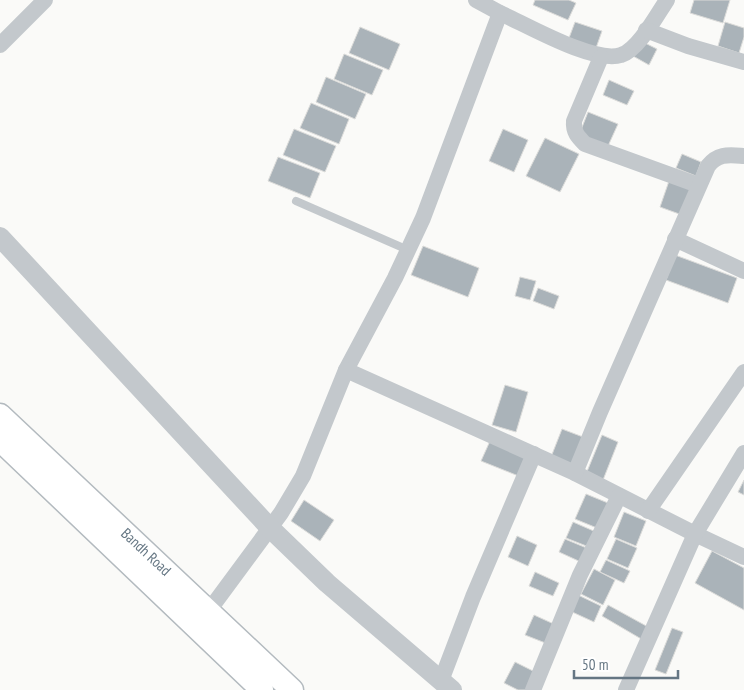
<svg xmlns="http://www.w3.org/2000/svg" width="744" height="690" viewBox="0 0 744 690" font-family="'PT Sans Narrow',sans-serif">
	<rect width="100%" height="100%" fill="#fafaf8"/>
	<g fill="#aab3b9" stroke="#dcdcda">
		<path d="M535 0H569L576 3 568 20 533 5Z"/>
		<path d="M694 0H730L723 23 690 13Z"/>
		<path d="M575 22 602 31 596 48 569 38Z"/>
		<path d="M725 22 744 28V37L739 53 718 46Z"/>
		<path d="M360 27 400 44 389 70 349 53Z"/>
		<path d="M641 41 657 49 649 65 633 56Z"/>
		<path d="M344 54 383 70 372 95 334 79Z"/>
		<path d="M326 77 366 94 355 119 316 102Z"/>
		<path d="M609 80 634 91 627 105 603 95Z"/>
		<path d="M311 103 349 119 339 144 300 128Z"/>
		<path d="M588 112 618 124 608 146 579 135Z"/>
		<path d="M294 129 336 146 325 172 283 155Z"/>
		<path d="M503 129 528 140 514 172 489 161Z"/>
		<path d="M545 138 579 154 560 192 526 176Z"/>
		<path d="M682 154 701 162 696 176 676 168Z"/>
		<path d="M278 157 320 173 310 198 268 181Z"/>
		<path d="M669 181 691 189 682 215 660 207Z"/>
		<path d="M423 246 479 268 468 297 411 275Z"/>
		<path d="M675 255 737 278 728 303 666 280Z"/>
		<path d="M520 277 536 281 530 300 515 296Z"/>
		<path d="M538 288 559 296 554 309 533 301Z"/>
		<path d="M505 385 528 392 516 432 492 425Z"/>
		<path d="M562 429 583 437 571 465 551 457Z"/>
		<path d="M602 435 618 442 603 480 586 474Z"/>
		<path d="M490 441 529 457 521 477 481 461Z"/>
		<path d="M744 480V495L738 492Z"/>
		<path d="M586 494 608 503 597 528 575 519Z"/>
		<path d="M304 500 334 520 320 541 291 521Z"/>
		<path d="M624 512 646 521 636 546 614 537Z"/>
		<path d="M573 522 596 532 589 547 566 538Z"/>
		<path d="M517 536 537 545 528 566 508 557Z"/>
		<path d="M565 539 589 549 583 563 559 552Z"/>
		<path d="M616 539 637 548 628 568 607 559Z"/>
		<path d="M712 551 744 568V610L695 583Z"/>
		<path d="M606 560 630 571 624 583 600 572Z"/>
		<path d="M594 569 615 580 603 605 581 594Z"/>
		<path d="M535 572 559 583 553 596 529 586Z"/>
		<path d="M578 595 601 606 594 622 570 611Z"/>
		<path d="M608 605 650 628 643 640 602 616Z"/>
		<path d="M534 615 556 625 548 644 525 635Z"/>
		<path d="M672 628 683 632 666 674 655 670Z"/>
		<path d="M515 662 537 673 529 690H518L504 683Z"/>
	</g>
	<g fill="none" stroke-linecap="round" stroke-linejoin="round">
		<g stroke="#b3babf" stroke-width="25">
			<g id="secondary">
				<path d="M0 415 292 690"/>
				<path d="M0 440 262 690"/>
			</g>
		</g>
		<path stroke="#c3c8cc" stroke-width="8" d="M296 201 408 250"/>
		<g stroke="#c3c8cc" stroke-width="16">
			<path d="M500 13C527 25 594 64 621 55 638 50 657 15 667 0"/>
			<path d="M646 30 688 46 744 62"/>
			<path d="M0 45 45 0"/>
			<path d="M601 57 574 121C573 132 578 137 585 144L698 185"/>
			<path d="M675 239 744 271"/>
			<path d="M346 370 395 278 423 218 500 13 476 0"/>
			<path d="M575 473 695 534 744 557"/>
			<path d="M648 511 744 372"/>
			<path d="M202 620 281 513 303 476 346 370 575 473 600 412 708 166C718 153 729 155 744 156"/>
			<path d="M441 681 473 597 534 454"/>
			<path d="M533 690 580 575 619 496"/>
			<path d="M626 690 695 534 744 453"/>
		</g>
		<path stroke="#c3c8cc" stroke-width="20" d="M0 237 270 528 327 583 452 690"/>
		<use href="#secondary" stroke="#fff" stroke-width="22"/>
	</g>
	<g text-anchor="middle" stroke-width="5" stroke-linejoin="round" paint-order="stroke">
		<g font-size="15" fill="#657683" stroke="#fff">
			<text transform="translate(146 552) rotate(43)" y="5">Bandh Road</text>
		</g>
	</g>
	<path d="M574 670v8h104v-8" fill="none" stroke="#657683" stroke-width="2.5"/>
	<text x="582" y="670" font-size="15" fill="#657683" stroke="#ffffff" stroke-width="4" paint-order="stroke">50 m</text>
</svg>
